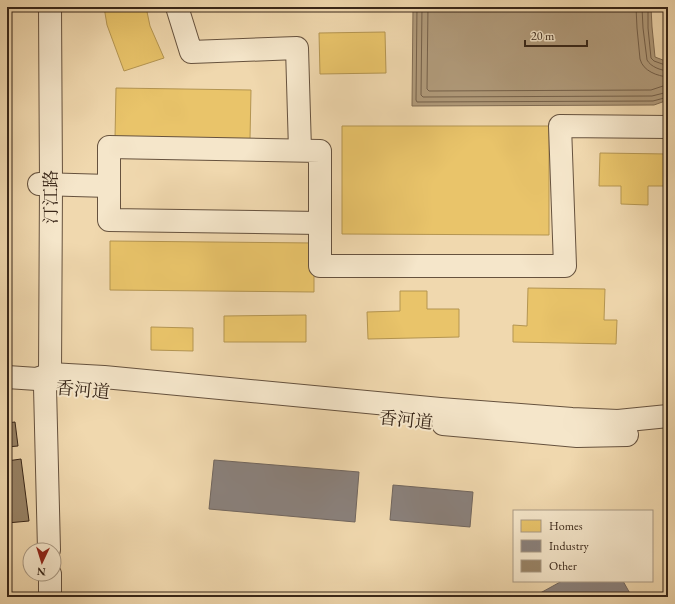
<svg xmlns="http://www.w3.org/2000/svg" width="675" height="604" viewBox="0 0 675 604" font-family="'EB Garamond','Noto Serif SC',serif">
	<rect width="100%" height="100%" fill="#f0d8ae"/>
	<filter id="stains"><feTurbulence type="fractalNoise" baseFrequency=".005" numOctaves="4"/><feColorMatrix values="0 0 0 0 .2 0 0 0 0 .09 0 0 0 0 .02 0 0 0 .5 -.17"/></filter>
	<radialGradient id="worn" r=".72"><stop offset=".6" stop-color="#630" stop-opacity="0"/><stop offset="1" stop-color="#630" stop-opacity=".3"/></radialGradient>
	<path fill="#b19b7b" stroke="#816c53" d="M413 7H651L652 27 655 57 668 62V100L654 105 412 106Z"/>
	<g fill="#e9c46a" stroke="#b49551">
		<path d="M104 7H146L150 26 164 58 124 71 107 25Z"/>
		<path d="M385 32 386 73 320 74 319 33Z"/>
		<path d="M116 88 251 90 250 139 115 138Z"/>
		<path d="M342 126H549V235L342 234Z"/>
		<path d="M600 153 668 154V186H648V205L621 204V186H599Z"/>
		<path d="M110 241 314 243V292L110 290Z"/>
		<path d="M528 288 605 289 604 320H617L616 344 513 342V325L527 326Z"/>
		<path d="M400 291H427V309H459V337L368 339 367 312 400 311Z"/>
		<path d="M306 315V342H224V316Z"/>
		<path d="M151 327 193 328V351L151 350Z"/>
	</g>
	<g fill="#8a817c" stroke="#71665e">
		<path d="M214 460 359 472 355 522 209 509Z"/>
		<path d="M393 485 473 492 470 527 390 520Z"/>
		<path d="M562 581H623L632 597H533Z"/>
	</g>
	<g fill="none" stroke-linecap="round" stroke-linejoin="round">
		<g stroke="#74604a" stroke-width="1">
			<path d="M417 7 416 100 417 102 653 101 668 97"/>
			<path d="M422 7 421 95 423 97 652 96 668 92"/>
			<path d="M428 7 427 89 429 91 651 90 663 86H668"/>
			<path d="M636 7 637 28 640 59C643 71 657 76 668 77"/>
			<path d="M642 7 643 28 647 60C651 67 660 70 668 71"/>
			<path d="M648 7V28L651 58 654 61 668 66"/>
		</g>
	</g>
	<g fill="#988366" stroke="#382618">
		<path d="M15 422 18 446 7 447V423Z"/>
		<path d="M21 459 29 521 7 523V461Z"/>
	</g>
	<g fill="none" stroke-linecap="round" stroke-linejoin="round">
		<g stroke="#66523e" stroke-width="24">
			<g id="minor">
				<path d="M177 7 191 52 297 48 300 150"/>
				<path d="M39 184 109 186V147L320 151V266H565L560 126 668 127"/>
				<path d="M109 186V220L319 223"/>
				<path d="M7 377 37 379 50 374 104 377 440 409 572 419 618 421 668 416"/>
				<path d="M443 424 577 436 627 435"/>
				<path d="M49 550 45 387 50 374 51 184 50 7"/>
				<path d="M50 574V595"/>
			</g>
		</g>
		<use href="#minor" stroke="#f5e6ca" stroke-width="22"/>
	</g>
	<g text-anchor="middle" stroke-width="4" stroke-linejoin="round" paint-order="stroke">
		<g font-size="18" fill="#382618" stroke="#f5e6ca">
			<text transform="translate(51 197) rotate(-90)" y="6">汀江路</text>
			<text transform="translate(83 390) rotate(5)" y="6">香河道</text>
			<text transform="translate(406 420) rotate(6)" y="6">香河道</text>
		</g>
	</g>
	<rect width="675" height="604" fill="none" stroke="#f0d8ae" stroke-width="24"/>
	<rect x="8" y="8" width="659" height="588" fill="none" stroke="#382618" stroke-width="2"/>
	<rect x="12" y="12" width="651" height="580" fill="none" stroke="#382618"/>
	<rect x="513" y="510" width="140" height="72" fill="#f5e6ca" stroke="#a99983"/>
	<rect x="521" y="520" width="20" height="12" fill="#e9c46a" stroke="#a99983"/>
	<text x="549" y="530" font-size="12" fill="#382618">Homes</text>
	<rect x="521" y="540" width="20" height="12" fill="#8a817c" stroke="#a99983"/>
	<text x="549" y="550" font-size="12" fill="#382618">Industry</text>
	<rect x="521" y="560" width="20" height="12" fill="#988366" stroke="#a99983"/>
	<text x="549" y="570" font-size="12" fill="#382618">Other</text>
	<g transform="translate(42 562) rotate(184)"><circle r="19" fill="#f5e6ca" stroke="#a99983"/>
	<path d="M0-3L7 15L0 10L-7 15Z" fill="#8f2418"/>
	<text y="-6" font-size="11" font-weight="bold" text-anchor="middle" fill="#382618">N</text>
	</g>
	<path d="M525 40v6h62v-6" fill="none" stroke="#382618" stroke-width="2"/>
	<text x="531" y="40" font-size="12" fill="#382618" stroke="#f5e6ca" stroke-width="3" paint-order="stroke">20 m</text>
	<rect width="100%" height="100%" filter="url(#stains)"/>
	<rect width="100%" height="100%" fill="url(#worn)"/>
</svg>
